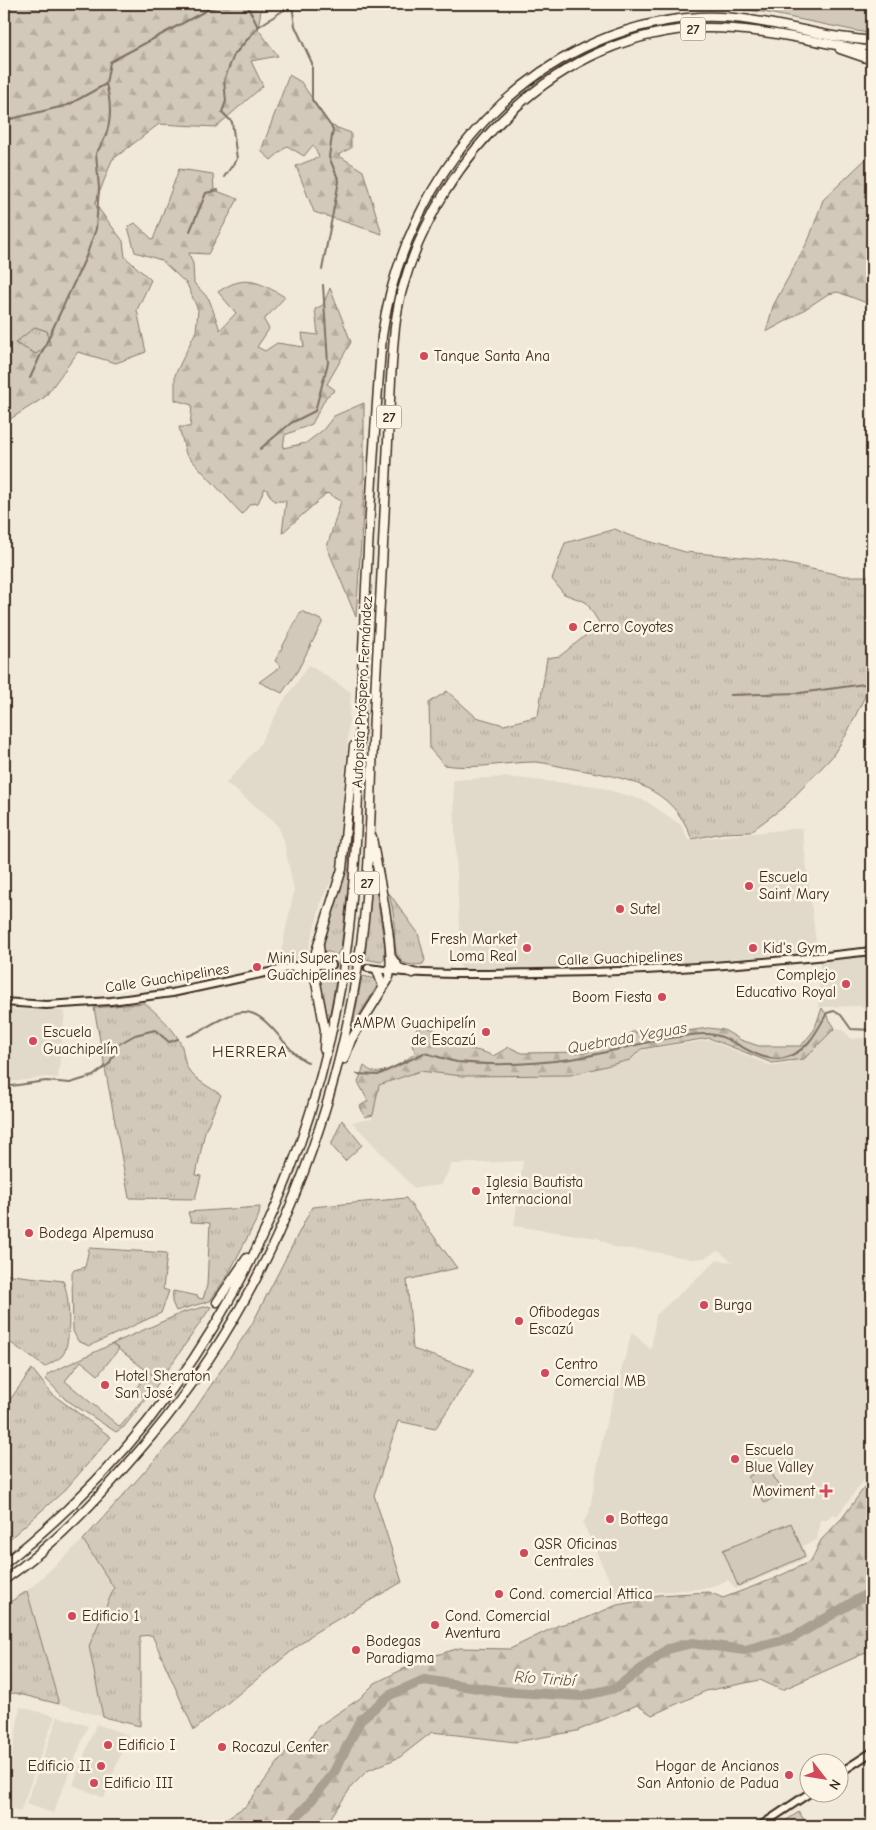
<svg xmlns="http://www.w3.org/2000/svg" width="876" height="1830" viewBox="0 0 876 1830" font-family="'Comic Neue',sans-serif">
	<defs>
		<pattern id="grass-tufts" width="24" height="20" patternUnits="userSpaceOnUse" patternTransform="scale(1.25)"><rect width="24" height="20" fill="#d2c9ba"/><path d="M3 7l-1-3M5 7V3M7 7l1-3M15 17l-1-3M17 17v-4M19 17l1-3" fill="none" stroke="#b5ad9f"/></pattern>
		<pattern id="forest-firs" width="22" height="20" patternUnits="userSpaceOnUse" patternTransform="scale(1.25)"><rect width="22" height="20" fill="#d2c9ba"/><path d="M5 1l3.5 6h-7zM16 11l3.5 6h-7z" fill="#b5ad9f"/></pattern>
	</defs>
	<rect width="100%" height="100%" fill="#f0e9d9"/>
	<filter id="ink" filterUnits="userSpaceOnUse"><feTurbulence type="fractalNoise" baseFrequency=".02" numOctaves="2"/><feDisplacementMap in="SourceGraphic" scale="10" xChannelSelector="R" yChannelSelector="G"/><feConvolveMatrix kernelMatrix="1 2 1 2 8 2 1 2 1" color-interpolation-filters="sRGB"/></filter>
	<g filter="url(#ink)">
		<g fill="#e1d9c9">
			<path d="M309 665 351 692 338 868 322 899 307 954 294 962 279 961 294 891 284 841 279 828 273 820 226 783 258 747 283 702Z"/>
			<path d="M505 777 595 786 646 801 681 825 688 840 802 828 817 951 694 962 461 974 453 780Z"/>
			<path d="M872 955V1014L860 1006 818 1007 820 962Z"/>
			<path d="M4 1009 65 1011 58 1078 46 1077 4 1083Z"/>
			<path d="M832 1028 841 1029 852 1039 872 1037V1469L837 1516 832 1514 827 1520H820L817 1540 803 1546 807 1558 735 1589 728 1580 708 1588 657 1592 634 1600 619 1601 583 1523 589 1513 604 1431 632 1332 651 1350 656 1315 717 1260 733 1262 718 1251 704 1258 691 1259 644 1250 615 1248 598 1238 514 1226 523 1161 452 1164 441 1185 414 1188 352 1122 372 1119 379 1085 420 1071 462 1076 570 1075 630 1060 642 1050 710 1040 769 1065 788 1064 802 1055Z"/>
			<path d="M83 1540 114 1588 89 1646 103 1717 59 1704 27 1591Z"/>
			<path d="M20 1707 55 1716 20 1812 4 1806Z"/>
			<path d="M58 1716 88 1726 53 1813 26 1804Z"/>
			<path d="M96 1724 128 1735 104 1798 73 1785Z"/>
		</g>
		<g fill="url(#grass-tufts)" stroke="#867a6c">
			<path d="M35 327 47 331 50 345 36 354 14 343Z"/>
			<path d="M615 529 628 535 685 552 763 559 845 576H872V691L868 690 846 735 831 758 785 806 750 832 722 833 692 839C672 785 624 777 574 769 561 767 548 763 536 762 503 762 478 770 444 765L430 749 429 703 447 691 476 717 504 725 538 716 547 658 560 656 600 624 586 602 564 594 552 579 565 543Z"/>
			<path d="M352 802 349 879 341 948 337 955 323 950V944L345 874Z"/>
			<path d="M372 864 385 948 384 960 381 962 365 959Z"/>
			<path d="M389 893 418 933 425 960 423 964C390 970 396 945 394 923 394 913 391 903 389 893Z"/>
			<path d="M319 973 337 974 328 1024Z"/>
			<path d="M362 976 377 979 379 983 353 1025Z"/>
			<path d="M145 1003C159 1016 175 1028 182 1047 184 1054 184 1063 188 1069 196 1081 210 1087 221 1095L205 1131 196 1175 201 1176 195 1199 129 1198 94 1008Z"/>
			<path d="M342 1120 362 1145 345 1161 331 1145Z"/>
			<path d="M406 1198 457 1268 407 1280 413 1349 474 1370 435 1429 398 1421 374 1495 402 1582 314 1633 194 1730 152 1635 140 1636V1726L103 1717 89 1646 114 1588 83 1540 179 1433 252 1324 312 1207Z"/>
			<path d="M260 1207 259 1215 229 1273 210 1301 176 1311 172 1302 173 1291 198 1296V1298L203 1299 207 1285 210 1223 191 1222 188 1212Z"/>
			<path d="M89 1248 167 1253 163 1289 169 1291 161 1313 89 1346 78 1341 73 1331 72 1273 74 1270 85 1267Z"/>
			<path d="M4 1274 63 1281C70 1294 72 1345 62 1356 58 1360 50 1363 45 1367L4 1338Z"/>
			<path d="M208 1306 211 1307 160 1381 112 1344 184 1312Z"/>
			<path d="M32 1369 52 1394 111 1437 65 1490 6 1542 4 1540V1408Z"/>
			<path d="M27 1591 59 1704 15 1693 4 1694V1606Z"/>
		</g>
		<g fill="url(#forest-firs)" stroke="#867a6c" fill-rule="evenodd">
			<path d="M4 4H262L258 29 278 56 251 61 263 86 216 127 159 124 112 160 95 204 123 241 125 257 151 280 137 310 146 352 116 363 78 352 45 397 4 423ZM35 327 47 331 50 344 36 354 15 343Z"/>
			<path d="M289 75 301 82 330 125 351 133V148L338 155 363 171 382 234 314 212 296 166 319 157 313 145 304 156 287 146 271 160 261 151Z"/>
			<path d="M872 153V305L838 292 828 294 790 319 766 332 773 306 809 239 823 200Z"/>
			<path d="M179 169 213 174 214 190 238 199 208 254 189 253 193 264 194 283 209 299 220 330 236 313 218 292C245 273 259 282 285 297L264 320 269 329 257 347 265 351 277 343 304 347 302 333 318 335 315 309 323 305 330 288 351 342 327 384 335 390 326 397 312 424 285 435 283 448 306 443 323 430 334 416 364 403V499L356 617 327 547 341 501 327 493 282 533 286 501H274L265 488 258 503 250 504 242 514 186 454 179 427H190L192 405 175 400V375L196 331 198 310 187 284 161 260 135 252 128 227 135 223 153 240Z"/>
			<path d="M822 1008 835 1028 804 1059 772 1063 709 1038 641 1049 630 1060 570 1075 462 1076 420 1071 379 1085 373 1115 365 1117 360 1106 368 1101 358 1082 364 1066C367 1068 370 1071 374 1072 384 1075 409 1059 416 1052L412 1046 417 1027C443 1026 439 1040 459 1046 471 1050 482 1050 493 1056L509 1047 522 1053 588 1052 593 1041 603 1043 621 1040 632 1032 687 1031 708 1028 724 1030 741 1040 759 1046H801L814 1030Z"/>
			<path d="M872 1477V1650L782 1690 760 1680 706 1691 652 1715 637 1705 577 1731 515 1742 432 1732 400 1757 367 1771 352 1786 325 1826H214L246 1806 288 1749 304 1750 317 1727 359 1699 375 1683 426 1658 460 1648 510 1649 559 1625 584 1619 617 1605 634 1602 658 1595 709 1592 723 1598 773 1579 811 1561 821 1540 843 1517Z"/>
		</g>
		<g fill="#d2c9ba" stroke="#867a6c">
			<path d="M658 4H872V34L763 12 702 5 655 7Z"/>
			<path d="M301 611 323 621 298 670 282 693 259 682 281 666 275 661Z"/>
			<path d="M112 1344 119 1349 98 1375 81 1361 65 1381 120 1427 144 1398 135 1390 149 1372 160 1381 124 1427 116 1432 65 1399 46 1379 48 1374Z"/>
			<path d="M766 1465 783 1491 765 1503 748 1477Z"/>
			<path d="M791 1523 805 1556 738 1586 723 1550Z"/>
			<path d="M799 1812 808 1826H777Z"/>
		</g>
		<g fill="none" stroke-linecap="round" stroke-linejoin="round">
			<g stroke="#7e7163" stroke-width="2">
				<path d="M239 4 247 5 258 27"/>
				<path d="M292 5 295 26 312 63V100L333 129 329 157 339 181 322 270"/>
				<path d="M4 14 7 4"/>
				<path d="M4 125 11 119 68 105 106 84 110 62 209 9 225 4"/>
				<path d="M224 177 237 159 232 122 222 112 226 101 224 80 234 55 258 27 293 4"/>
				<path d="M190 231 206 193 218 190"/>
				<path d="M30 378 85 259 96 229 99 188 96 153C112 132 113 109 106 84"/>
				<path d="M260 449 291 423 315 411 328 363 323 285"/>
				<path d="M730 695 800 693 872 683"/>
				<path d="M188 1036C203 1031 229 1011 245 1012 270 1013 286 1054 308 1062"/>
				<path d="M357 1074 378 1075 424 1053C435 1055 446 1060 457 1062 494 1066 534 1064 571 1059 616 1052 659 1036 705 1034 732 1033 757 1065 784 1058 807 1052 816 1033 827 1013L834 1011 841 1015 851 1029 872 1030"/>
				<path d="M4 1087 46 1081 70 1083 93 1076 109 1064 119 1044 135 1035 155 1030 169 1042 178 1039"/>
			</g>
			<path stroke="#aaa091" stroke-width="10" d="M286 1826 306 1807 334 1772 361 1719 390 1695 424 1680 499 1691 582 1696 616 1688 668 1649 692 1643 745 1650 794 1637 872 1591"/>
			<path stroke="#ccc3b4" stroke-width="6" stroke-dasharray="6 3" stroke-linecap="butt" d="M332 965 368 968"/>
			<g stroke="#3b2a1e" stroke-width="10">
				<g id="secondary">
					<path d="M368 968C424 976 481 974 538 973 650 972 761 964 872 951"/>
					<path d="M4 1002 46 1005 111 1001 172 993 302 965H332"/>
					<path d="M838 1774 872 1752"/>
					<path d="M760 1826 811 1792"/>
				</g>
			</g>
			<g stroke="#3b2a1e" stroke-width="11">
				<g id="highway">
					<path d="M840 49 872 60"/>
					<path d="M319 946 320 955 326 965"/>
					<path d="M391 957 399 968 413 973"/>
					<path d="M296 967 307 970 315 977"/>
					<path d="M377 970 383 987"/>
					<path d="M324 1049 325 1030 315 977 314 958 342 869 354 746"/>
					<path d="M344 1059 351 1040 388 980C398 958 376 866 372 837"/>
					<path d="M217 1302 247 1258"/>
					<path d="M4 1564C196 1413 312 1192 346 952 359 860 358 765 362 671 367 559 373 448 382 336 404 174 531 27 700 17 744 15 785 27 827 35 842 38 857 39 872 41"/>
					<path d="M4 1580C60 1541 106 1490 150 1438 272 1292 343 1108 364 920 371 853 371 784 374 716 380 604 386 491 391 379 393 349 394 319 402 290 439 156 560 31 704 28 761 27 816 43 872 51"/>
				</g>
			</g>
			<use href="#secondary" stroke="#fcf5e5" stroke-width="6"/>
			<use href="#highway" stroke="#fcf5e5" stroke-width="8"/>
		</g>
	</g>
	<g fill="#d1495b" stroke="#fcf5e5" stroke-width="2">
		<circle cx="424" cy="356" r="5"/>
		<circle cx="573" cy="627" r="5"/>
		<circle cx="749" cy="886" r="5"/>
		<circle cx="620" cy="909" r="5"/>
		<circle cx="527" cy="948" r="5"/>
		<circle cx="753" cy="948" r="5"/>
		<circle cx="257" cy="967" r="5"/>
		<circle cx="846" cy="984" r="5"/>
		<circle cx="662" cy="997" r="5"/>
		<circle cx="486" cy="1032" r="5"/>
		<circle cx="33" cy="1041" r="5"/>
		<circle cx="476" cy="1191" r="5"/>
		<circle cx="29" cy="1233" r="5"/>
		<circle cx="704" cy="1305" r="5"/>
		<circle cx="519" cy="1321" r="5"/>
		<circle cx="545" cy="1373" r="5"/>
		<circle cx="105" cy="1385" r="5"/>
		<circle cx="735" cy="1459" r="5"/>
		<path d="M823.5 1483.5h5v5h5v5h-5v5h-5v-5h-5v-5h5z"/>
		<circle cx="610" cy="1519" r="5"/>
		<circle cx="524" cy="1553" r="5"/>
		<circle cx="499" cy="1594" r="5"/>
		<circle cx="72" cy="1616" r="5"/>
		<circle cx="435" cy="1625" r="5"/>
		<circle cx="356" cy="1650" r="5"/>
		<circle cx="108" cy="1745" r="5"/>
		<circle cx="222" cy="1747" r="5"/>
		<circle cx="101" cy="1766" r="5"/>
		<circle cx="789" cy="1775" r="5"/>
		<circle cx="94" cy="1783" r="5"/>
	</g>
	<g text-anchor="middle" stroke-width="5" stroke-linejoin="round" paint-order="stroke">
		<g fill="#fcf5e5" stroke="#75675a" stroke-width="1">
			<rect x="680.5" y="17.5" width="25" height="23" rx="4"/>
			<rect x="376.5" y="405.5" width="25" height="23" rx="4"/>
			<rect x="354.5" y="871.5" width="25" height="23" rx="4"/>
		</g>
		<g font-size="14" font-weight="bold" fill="#3b2a1e">
			<text x="693" y="34">27</text>
			<text x="389" y="422">27</text>
			<text x="367" y="888">27</text>
		</g>
		<g font-size="15" fill="#3b2a1e" stroke="#fcf5e5" text-anchor="start">
			<text x="434" y="361">Tanque Santa Ana</text>
			<text x="583" y="632">Cerro Coyotes</text>
			<text x="759" y="882">Escuela<tspan x="759" dy="17">Saint Mary</tspan></text>
			<text x="630" y="914">Sutel</text>
			<text x="517" y="944" text-anchor="end">Fresh Market<tspan x="517" dy="17">Loma Real</tspan></text>
			<text x="763" y="953">Kid's Gym</text>
			<text x="267" y="963">Mini Super Los<tspan x="267" dy="17">Guachipelines</tspan></text>
			<text x="836" y="980" text-anchor="end">Complejo<tspan x="836" dy="17">Educativo Royal</tspan></text>
			<text x="652" y="1002" text-anchor="end">Boom Fiesta</text>
			<text x="476" y="1028" text-anchor="end">AMPM Guachipelín<tspan x="476" dy="17">de Escazú</tspan></text>
			<text x="43" y="1037">Escuela<tspan x="43" dy="17">Guachipelín</tspan></text>
			<text x="486" y="1187">Iglesia Bautista<tspan x="486" dy="17">Internacional</tspan></text>
			<text x="39" y="1238">Bodega Alpemusa</text>
			<text x="714" y="1310">Burga</text>
			<text x="529" y="1317">Ofibodegas<tspan x="529" dy="17">Escazú</tspan></text>
			<text x="555" y="1369">Centro<tspan x="555" dy="17">Comercial MB</tspan></text>
			<text x="115" y="1381">Hotel Sheraton<tspan x="115" dy="17">San José</tspan></text>
			<text x="745" y="1455">Escuela<tspan x="745" dy="17">Blue Valley</tspan></text>
			<text x="815" y="1496" text-anchor="end">Moviment</text>
			<text x="620" y="1524">Bottega</text>
			<text x="534" y="1549">QSR Oficinas<tspan x="534" dy="17">Centrales</tspan></text>
			<text x="509" y="1599">Cond. comercial Attica</text>
			<text x="82" y="1621">Edificio 1</text>
			<text x="445" y="1621">Cond. Comercial<tspan x="445" dy="17">Aventura</tspan></text>
			<text x="366" y="1646">Bodegas<tspan x="366" dy="17">Paradigma</tspan></text>
			<text x="118" y="1750">Edificio I</text>
			<text x="232" y="1752">Rocazul Center</text>
			<text x="91" y="1771" text-anchor="end">Edificio II</text>
			<text x="779" y="1771" text-anchor="end">Hogar de Ancianos<tspan x="779" dy="17">San Antonio de Padua</tspan></text>
			<text x="104" y="1788">Edificio III</text>
		</g>
		<g font-size="15" fill="#3b2a1e" stroke="#fcf5e5">
			<text transform="translate(362 692) rotate(-87)" y="5">Autopista Próspero Fernández</text>
			<text transform="translate(620 958) rotate(-2)" y="5">Calle Guachipelines</text>
			<text transform="translate(167 978) rotate(-9)" y="5">Calle Guachipelines</text>
		</g>
		<g font-size="16" font-style="italic" fill="#625346" stroke="#fcf5e5">
			<text transform="translate(627 1037) rotate(-10)" y="6">Quebrada Yeguas</text>
			<text transform="translate(545 1678) rotate(4)" y="6">Río Tiribí</text>
		</g>
		<g font-size="16" letter-spacing="1" fill="#3b2a1e" stroke="#fcf5e5">
			<text x="250" y="1057">HERRERA</text>
		</g>
	</g>
	<rect width="876" height="1830" fill="none" stroke="#fcf5e5" stroke-width="20"/>
	<rect x="10" y="10" width="856" height="1810" fill="none" stroke="#3b2a1e" stroke-width="2" filter="url(#ink)"/>
	<g transform="translate(824 1778) rotate(121)"><circle r="24" fill="#fcf5e5" stroke="#afa495"/>
	<path d="M0-4L9 19L0 12L-9 19Z" fill="#d1495b"/>
	<text y="-8" font-size="14" font-weight="bold" text-anchor="middle" fill="#3b2a1e">N</text>
	</g>
</svg>
